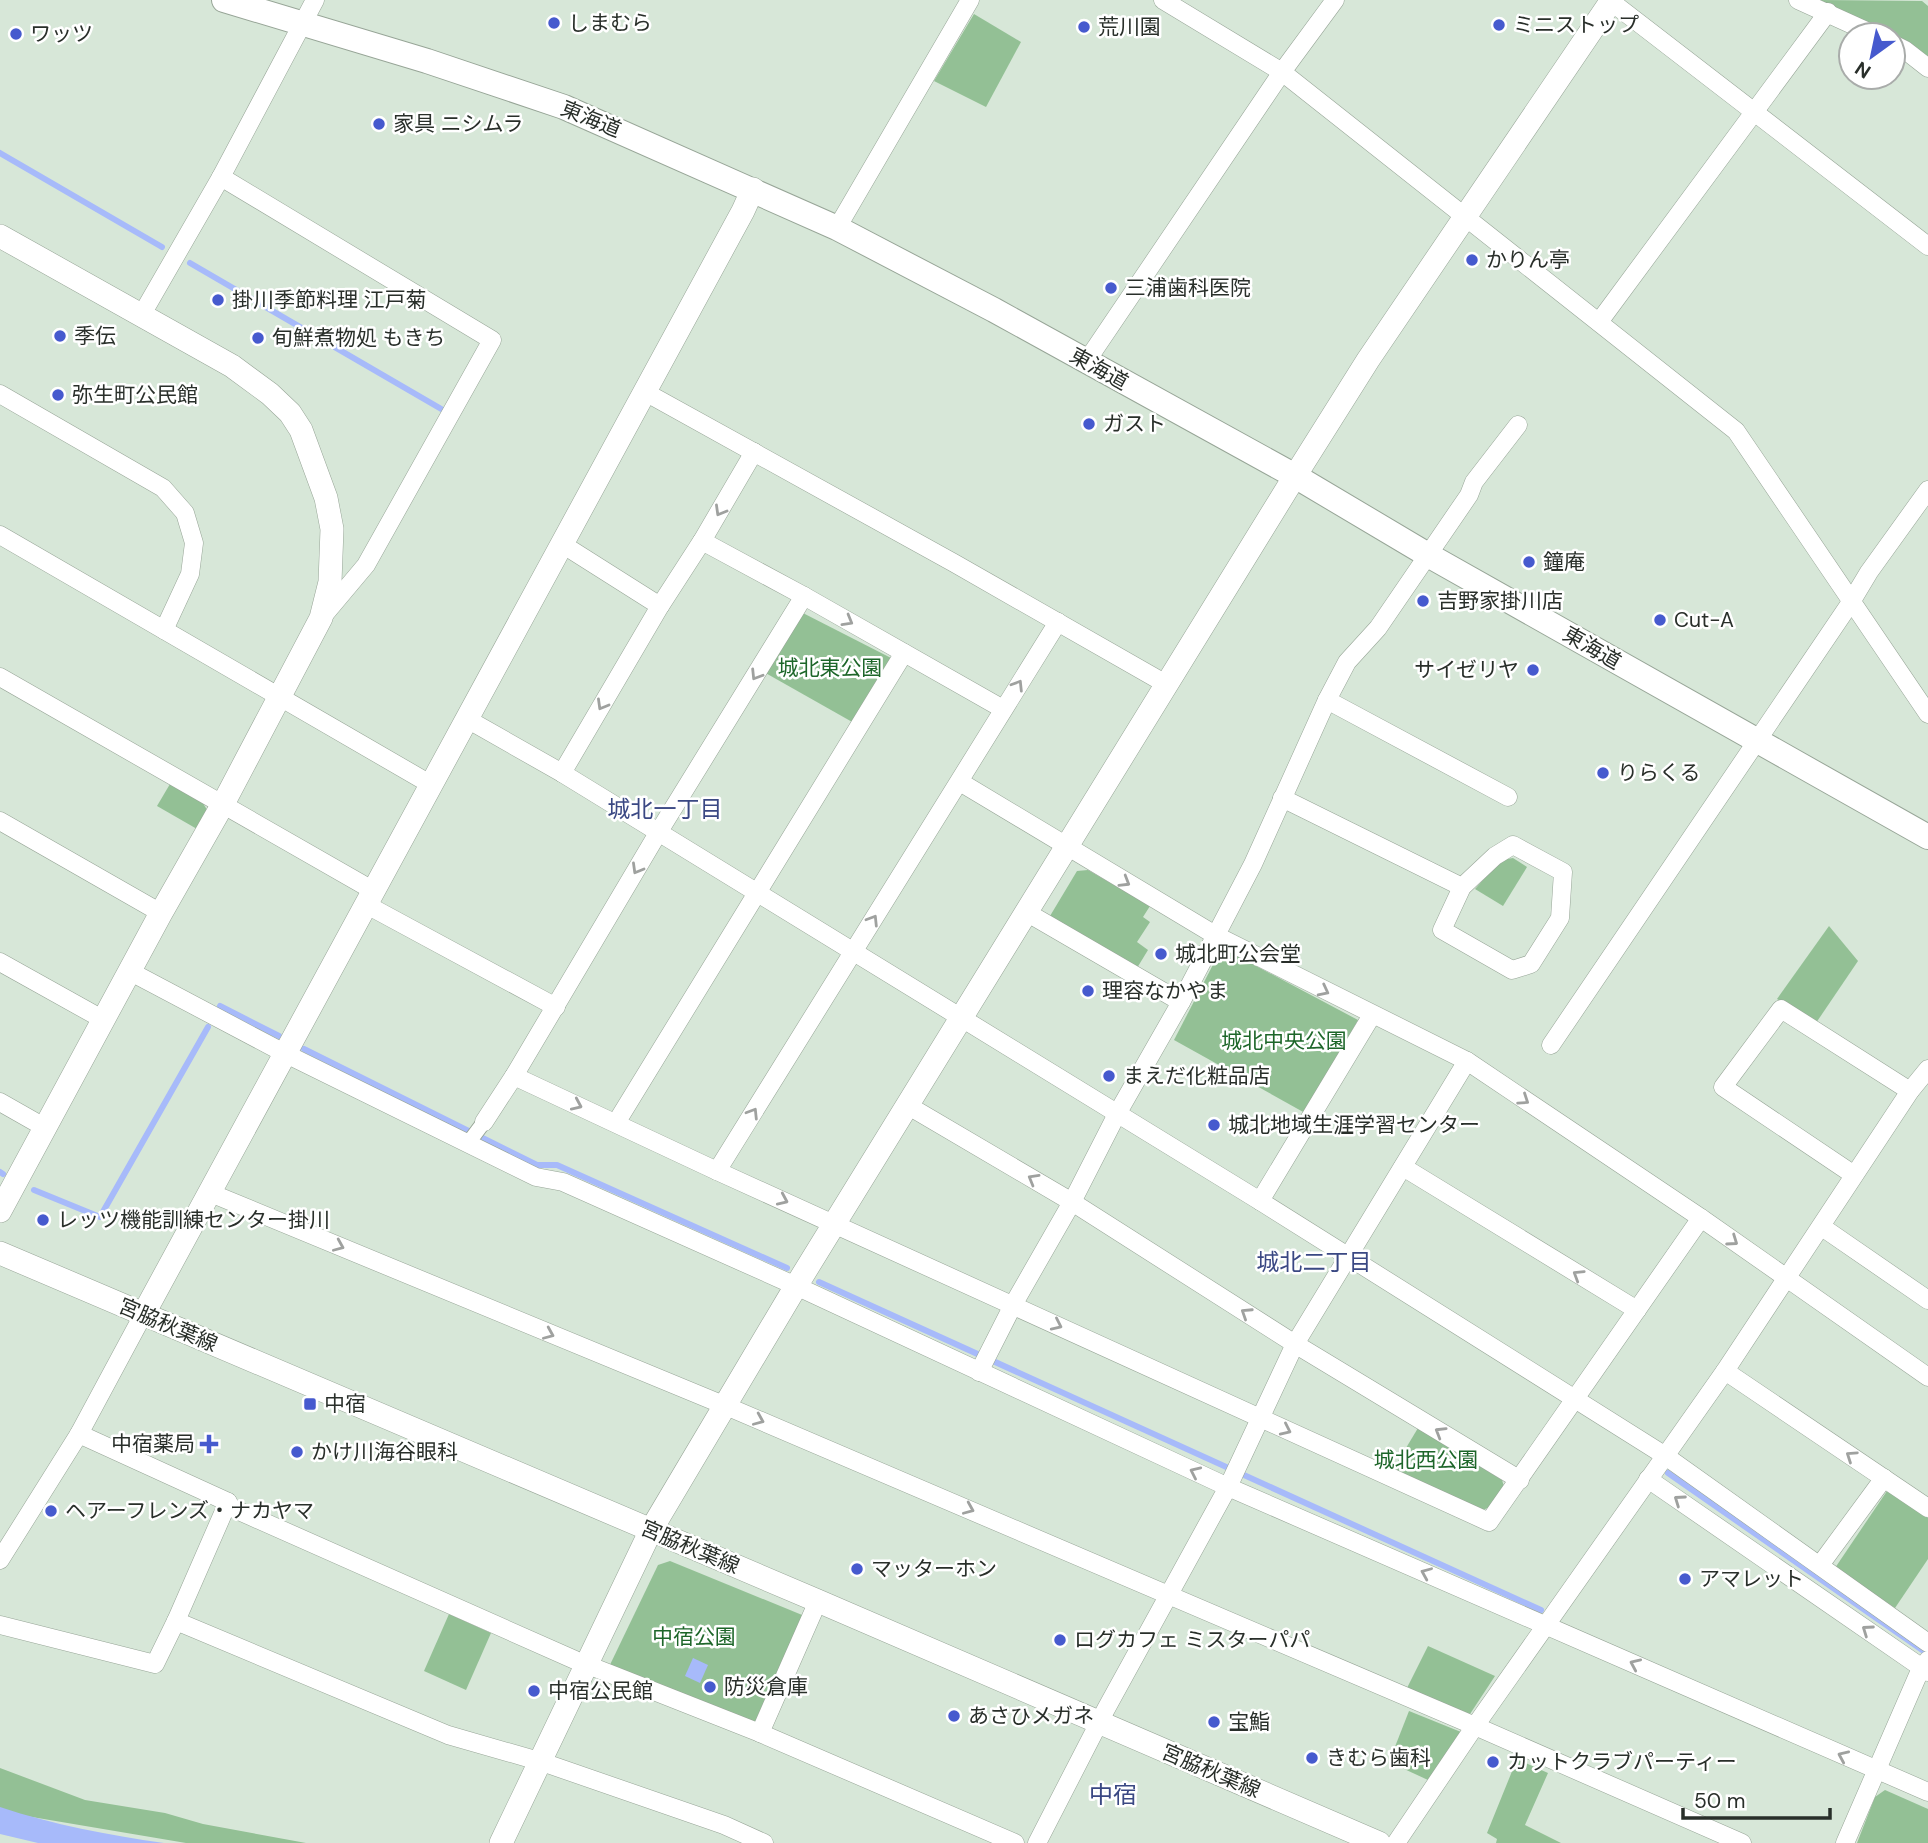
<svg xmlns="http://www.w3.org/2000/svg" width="1928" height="1843" viewBox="0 0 1928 1843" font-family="'DM Sans','Noto Sans JP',sans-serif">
	<rect width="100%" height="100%" fill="#d7e7d8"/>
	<g fill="#93c095">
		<path d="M1820 0 1922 1 1928 6V61L1893 35Z"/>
		<path d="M974 14 1021 42 986 107 934 81Z"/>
		<path d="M799 611 893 659 854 723 762 671Z"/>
		<path d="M170 784 203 803 207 810 197 829 157 806Z"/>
		<path d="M1513 858 1527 867 1503 906 1475 889 1501 860Z"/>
		<path d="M1088 870 1150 906 1143 917 1150 922 1137 942 1148 950 1137 968 1050 916 1077 871Z"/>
		<path d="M1829 926 1858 961 1816 1023 1777 999Z"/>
		<path d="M1226 950 1358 1020 1305 1113 1174 1040 1218 955Z"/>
		<path d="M1418 1428 1502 1480 1505 1490 1490 1507 1478 1512 1395 1472 1394 1468Z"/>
		<path d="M1887 1491 1928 1518V1559L1895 1608 1835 1568Z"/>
		<path d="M670 1561 807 1617 759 1727 607 1671 658 1565Z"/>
		<path d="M449 1614 491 1633 466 1690 424 1671Z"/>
		<path d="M1428 1646 1495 1676 1470 1714 1407 1688Z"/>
		<path d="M1409 1711 1461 1732 1428 1780 1389 1762Z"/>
		<path d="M1517 1759 1548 1773 1525 1825 1561 1843H1496L1497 1839 1487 1833Z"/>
		<path d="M0 1768 85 1800 165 1813 203 1824 306 1843H186L26 1816 0 1808Z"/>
		<path d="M1885 1790 1928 1809V1843H1857L1875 1797Z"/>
	</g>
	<g fill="#a7bafa">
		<path d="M693 1658 708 1665 700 1683 685 1676Z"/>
		<path d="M0 1807C54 1825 108 1835 164 1843H38L0 1834Z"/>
	</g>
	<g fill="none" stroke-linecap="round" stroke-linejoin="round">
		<g stroke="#a7bafa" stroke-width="6">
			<path d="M0 153 162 247"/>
			<path d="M190 263 443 410"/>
			<path d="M220 1006 279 1036"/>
			<path d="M304 1049 537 1165H557L787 1268"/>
			<path d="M0 1172 3 1174"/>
			<path d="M34 1190 100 1217 208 1027"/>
			<path d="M819 1282 1541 1610"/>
			<path d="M1668 1473 1928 1654"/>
		</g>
		<g stroke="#97a597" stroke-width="16">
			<path id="pedestrian" d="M469 1142 484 1122"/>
		</g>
		<g stroke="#97a597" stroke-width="19">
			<g id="minor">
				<path d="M1163 0 1282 72 1736 431 1928 714"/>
				<path d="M1609 0 1928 246"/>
				<path d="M1798 0 1875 35"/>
				<path d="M1893 44 1905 50 1928 68"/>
				<path d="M221 177 315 0"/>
				<path d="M837 228 970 0"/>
				<path d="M141 316 221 177 492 340 366 565 324 615"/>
				<path d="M1599 322 1828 12"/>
				<path d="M1086 362 1282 72 1335 0"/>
				<path d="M645 392 954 563 1166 684"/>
				<path d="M0 394 163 488 185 513 194 543 190 574 164 630"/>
				<path d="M0 535 430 784"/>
				<path d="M702 541 804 596 1003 709"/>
				<path d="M562 544 660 606"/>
				<path d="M0 677 374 891"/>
				<path d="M1327 700 1508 797"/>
				<path d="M467 719 562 773 1260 1201 1664 1455 1928 1643"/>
				<path d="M562 773 660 606 702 541 754 452"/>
				<path d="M960 782 1215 935 1467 1061 1701 1218 1928 1377"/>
				<path d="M1282 798 1462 887 1442 930 1512 970 1531 964 1560 918 1563 872 1513 845 1495 856 1462 887"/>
				<path d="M0 821 161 913"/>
				<path d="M367 905 556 1007"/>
				<path d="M1026 912 1181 1002"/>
				<path d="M0 962 104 1020"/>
				<path d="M131 972 286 1054 536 1177 563 1182 796 1286 1228 1487 1928 1792"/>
				<path d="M1551 1045 1851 602 1869 572 1928 490"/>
				<path d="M514 1076 717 1171 1489 1522 1701 1218"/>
				<path d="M0 1102 44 1127"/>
				<path d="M907 1105 1072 1202 1295 1344 1520 1480"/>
				<path d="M484 1122 514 1076 658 833 804 596"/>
				<path d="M616 1123 904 653"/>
				<path d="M1403 1167 1637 1310"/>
				<path d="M717 1171 1058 622"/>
				<path d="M1854 1175 1723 1087 1781 1009 1910 1091"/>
				<path d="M208 1192 726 1406 1475 1726 1742 1843"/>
				<path d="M1260 1201 1372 1015"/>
				<path d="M1822 1227 1928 1300"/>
				<path d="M1725 1371 1928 1508"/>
				<path d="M979 1372 1013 1305 1072 1202 1117 1114 1181 1002 1253 864 1327 700 1347 662 1378 628 1469 495 1474 482 1518 425"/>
				<path d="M79 1434 228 1502 230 1507 575 1660 760 1733 1015 1843"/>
				<path d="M1648 1479 1928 1672"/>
				<path d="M0 1560 79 1434 143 1315"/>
				<path d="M1820 1565 1884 1478"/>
				<path d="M176 1621 228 1502"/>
				<path d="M0 1625 155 1664 176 1621 448 1735 542 1762 724 1825 764 1843"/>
				<path d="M760 1733 818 1601"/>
				<path d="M1037 1843 1106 1709 1228 1487 1295 1344 1467 1061"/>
				<path d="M1396 1843 1475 1726 1725 1371 1910 1091 1928 1069"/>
				<path d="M1845 1843 1918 1675 1928 1660"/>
			</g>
		</g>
		<g stroke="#97a597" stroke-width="24">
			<g id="tertiary">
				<path d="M0 236 232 366 270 394 290 413 301 430 326 498 332 529 330 582 321 618 223 804 161 913 0 1211"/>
				<path d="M0 1253 818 1601 1379 1843"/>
				<path d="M143 1315 743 211 753 189"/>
				<path d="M501 1843 651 1530 796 1286 1295 476 1368 360 1612 0"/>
			</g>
		</g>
		<g stroke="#97a597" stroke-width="26">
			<path id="secondary" d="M224 0 427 61 564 107 837 228 994 310 1295 476 1428 555 1928 837"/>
		</g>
		<use href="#pedestrian" stroke="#fff" stroke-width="14"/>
		<use href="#minor" stroke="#fff" stroke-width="18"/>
		<use href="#tertiary" stroke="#fff" stroke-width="23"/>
		<use href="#secondary" stroke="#fff" stroke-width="24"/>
	</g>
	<defs><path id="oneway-chevron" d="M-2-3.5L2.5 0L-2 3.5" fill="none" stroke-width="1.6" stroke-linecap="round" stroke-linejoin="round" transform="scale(1.75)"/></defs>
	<g stroke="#9fa19f">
		<use href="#oneway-chevron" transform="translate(720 511) rotate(120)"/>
		<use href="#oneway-chevron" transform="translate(848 621) rotate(30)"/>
		<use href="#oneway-chevron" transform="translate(756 675) rotate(122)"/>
		<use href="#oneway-chevron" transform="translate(1018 685) rotate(-58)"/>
		<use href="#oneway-chevron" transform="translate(602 705) rotate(120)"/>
		<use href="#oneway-chevron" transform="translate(637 869) rotate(120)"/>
		<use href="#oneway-chevron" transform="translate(1125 882) rotate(31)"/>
		<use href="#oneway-chevron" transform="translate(873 920) rotate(-58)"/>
		<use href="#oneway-chevron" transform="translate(1324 991) rotate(27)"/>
		<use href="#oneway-chevron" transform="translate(1524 1100) rotate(34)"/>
		<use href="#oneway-chevron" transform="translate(577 1105) rotate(24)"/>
		<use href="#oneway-chevron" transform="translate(753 1113) rotate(-58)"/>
		<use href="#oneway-chevron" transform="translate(1033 1179) rotate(-150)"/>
		<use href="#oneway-chevron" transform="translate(783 1200) rotate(24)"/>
		<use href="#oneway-chevron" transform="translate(1733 1241) rotate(35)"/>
		<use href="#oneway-chevron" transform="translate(339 1246) rotate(23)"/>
		<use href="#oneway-chevron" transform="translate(1578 1275) rotate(-148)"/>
		<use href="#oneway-chevron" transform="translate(1246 1313) rotate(-147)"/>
		<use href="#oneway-chevron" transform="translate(1057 1325) rotate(25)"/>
		<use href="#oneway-chevron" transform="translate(549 1334) rotate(23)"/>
		<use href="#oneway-chevron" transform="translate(759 1420) rotate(23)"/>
		<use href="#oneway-chevron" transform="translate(1286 1430) rotate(25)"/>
		<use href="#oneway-chevron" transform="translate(1440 1432) rotate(-149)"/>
		<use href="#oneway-chevron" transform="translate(1851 1456) rotate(-146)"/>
		<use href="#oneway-chevron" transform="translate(1195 1472) rotate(-155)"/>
		<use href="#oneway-chevron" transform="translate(1679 1500) rotate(-145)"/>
		<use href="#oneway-chevron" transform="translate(969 1509) rotate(23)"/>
		<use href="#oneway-chevron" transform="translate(1426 1573) rotate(-157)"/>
		<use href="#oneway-chevron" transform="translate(1867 1630) rotate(-145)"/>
		<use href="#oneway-chevron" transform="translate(1635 1664) rotate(-156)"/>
		<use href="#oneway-chevron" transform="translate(1843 1756) rotate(-156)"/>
	</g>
	<g fill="#465ace" stroke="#fff" stroke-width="2.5">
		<circle cx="554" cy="23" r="7"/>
		<circle cx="1499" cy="25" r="7"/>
		<circle cx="1084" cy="27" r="7"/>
		<circle cx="16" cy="34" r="7"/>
		<circle cx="379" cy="124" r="7"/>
		<circle cx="1472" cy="260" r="7"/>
		<circle cx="1111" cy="288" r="7"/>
		<circle cx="218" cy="300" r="7"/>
		<circle cx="60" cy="336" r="7"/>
		<circle cx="258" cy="338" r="7"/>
		<circle cx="58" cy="395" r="7"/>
		<circle cx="1089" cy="424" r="7"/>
		<circle cx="1529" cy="562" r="7"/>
		<circle cx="1423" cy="601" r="7"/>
		<circle cx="1660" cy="620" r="7"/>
		<circle cx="1533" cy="670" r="7"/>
		<circle cx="1603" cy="773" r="7"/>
		<circle cx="1161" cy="954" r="7"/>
		<circle cx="1088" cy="991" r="7"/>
		<circle cx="1109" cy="1076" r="7"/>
		<circle cx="1214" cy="1125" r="7"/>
		<circle cx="43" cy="1220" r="7"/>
		<rect x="303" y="1397" width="14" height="14" rx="3.5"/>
		<path d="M205.5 1433.5h7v7h7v7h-7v7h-7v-7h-7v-7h7z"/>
		<circle cx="297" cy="1452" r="7"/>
		<circle cx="51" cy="1511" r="7"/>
		<circle cx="857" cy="1569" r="7"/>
		<circle cx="1685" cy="1579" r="7"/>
		<circle cx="1060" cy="1640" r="7"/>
		<circle cx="710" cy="1687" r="7"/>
		<circle cx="534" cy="1691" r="7"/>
		<circle cx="954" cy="1716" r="7"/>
		<circle cx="1214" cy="1722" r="7"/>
		<circle cx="1312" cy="1758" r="7"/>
		<circle cx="1493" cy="1762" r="7"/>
	</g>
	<g text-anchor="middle" stroke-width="5" stroke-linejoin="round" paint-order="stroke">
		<g font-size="21" fill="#292f2a" stroke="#fff" text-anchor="start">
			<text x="568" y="30">しまむら</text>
			<text x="1513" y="32">ミニストップ</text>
			<text x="1098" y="34">荒川園</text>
			<text x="30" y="41">ワッツ</text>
			<text x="393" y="131">家具 ニシムラ</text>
			<text x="1486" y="267">かりん亭</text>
			<text x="1125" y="295">三浦歯科医院</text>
			<text x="232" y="307">掛川季節料理 江戸菊</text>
			<text x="74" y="343">季伝</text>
			<text x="272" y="345">旬鮮煮物処 もきち</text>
			<text x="72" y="402">弥生町公民館</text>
			<text x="1103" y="431">ガスト</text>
			<text x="1543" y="569">鐘庵</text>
			<text x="1437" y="608">吉野家掛川店</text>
			<text x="1674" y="627">Cut-A</text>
			<text x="1519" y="677" text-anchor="end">サイゼリヤ</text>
			<text x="1617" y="780">りらくる</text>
			<text x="1175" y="961">城北町公会堂</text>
			<text x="1102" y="998">理容なかやま</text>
			<text x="1123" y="1083">まえだ化粧品店</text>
			<text x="1228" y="1132">城北地域生涯学習センター</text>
			<text x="57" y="1227">レッツ機能訓練センター掛川</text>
			<text x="324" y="1411">中宿</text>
			<text x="195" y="1451" text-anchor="end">中宿薬局</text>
			<text x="311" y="1459">かけ川海谷眼科</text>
			<text x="65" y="1518">ヘアーフレンズ・ナカヤマ</text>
			<text x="871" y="1576">マッターホン</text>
			<text x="1699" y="1586">アマレット</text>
			<text x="1074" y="1647">ログカフェ ミスターパパ</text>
			<text x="724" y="1694">防災倉庫</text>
			<text x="548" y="1698">中宿公民館</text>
			<text x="968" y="1723">あさひメガネ</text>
			<text x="1228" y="1729">宝鮨</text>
			<text x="1326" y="1765">きむら歯科</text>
			<text x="1507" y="1769">カットクラブパーティー</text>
		</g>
		<g font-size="21" fill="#292f2a" stroke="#fff">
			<text transform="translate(591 119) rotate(22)" y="7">東海道</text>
			<text transform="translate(1099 369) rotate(29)" y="7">東海道</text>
			<text transform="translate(1592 648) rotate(30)" y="7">東海道</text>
			<text transform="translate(168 1325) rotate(23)" y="7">宮脇秋葉線</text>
			<text transform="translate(690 1547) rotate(23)" y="7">宮脇秋葉線</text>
			<text transform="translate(1211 1771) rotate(23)" y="7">宮脇秋葉線</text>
		</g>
		<g font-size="21" fill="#1d6629" stroke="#fff">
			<text x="830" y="675">城北東公園</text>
			<text x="1284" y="1048">城北中央公園</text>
			<text x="1426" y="1467">城北西公園</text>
			<text x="694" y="1644">中宿公園</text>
		</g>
		<g font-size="23" fill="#3a4883" stroke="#fff">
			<text x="665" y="817">城北一丁目</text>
			<text x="1314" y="1270">城北二丁目</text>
		</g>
		<g font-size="24" fill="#3a4883" stroke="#fff">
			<text x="1113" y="1803">中宿</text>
		</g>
	</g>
	<g transform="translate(1872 56) rotate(213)"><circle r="33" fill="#ffffff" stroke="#a9acaa" stroke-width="2"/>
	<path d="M0-5L12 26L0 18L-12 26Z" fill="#465ace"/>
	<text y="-10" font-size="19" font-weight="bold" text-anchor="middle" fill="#292f2a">N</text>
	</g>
	<path d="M1683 1808v10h147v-10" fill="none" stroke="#292f2a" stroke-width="3.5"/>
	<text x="1694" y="1808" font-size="21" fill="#292f2a" stroke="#ffffff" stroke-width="5" paint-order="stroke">50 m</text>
</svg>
